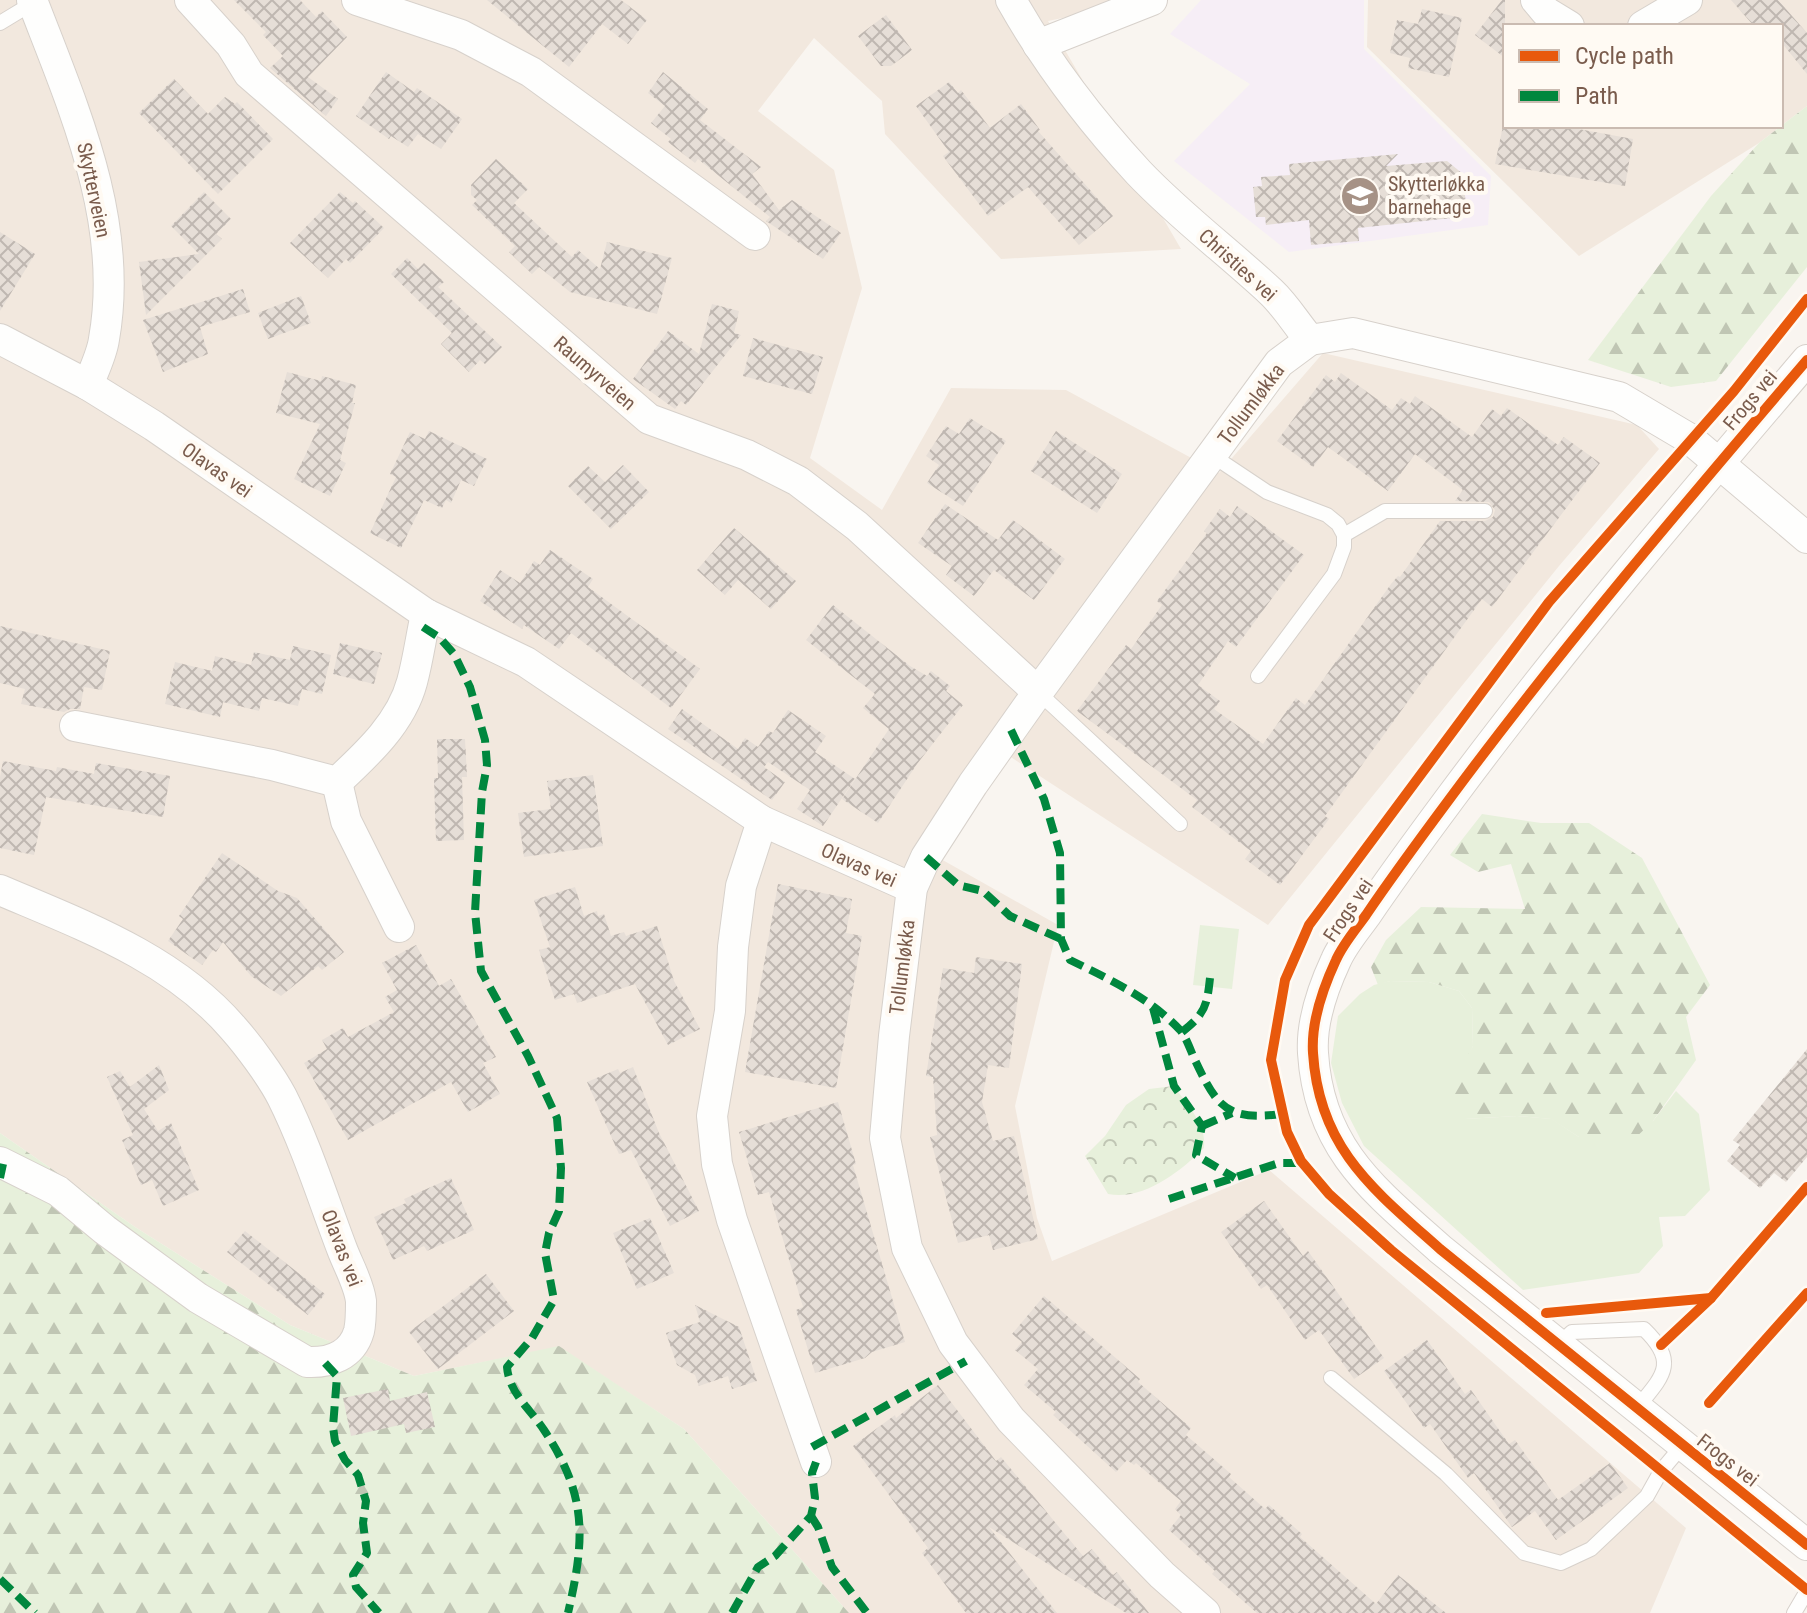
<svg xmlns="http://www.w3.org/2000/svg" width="1807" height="1613" viewBox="0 0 1807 1613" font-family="'Roboto Condensed',sans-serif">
	<defs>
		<pattern id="forest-firs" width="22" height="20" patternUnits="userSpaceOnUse" patternTransform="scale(2)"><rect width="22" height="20" fill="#e7f0db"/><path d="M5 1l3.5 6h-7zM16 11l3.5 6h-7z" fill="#c0c6b4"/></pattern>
		<pattern id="park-crowns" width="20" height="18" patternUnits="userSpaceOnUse" patternTransform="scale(2)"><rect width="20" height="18" fill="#e7f0db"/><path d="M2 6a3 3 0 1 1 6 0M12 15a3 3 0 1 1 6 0" fill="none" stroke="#c0c6b4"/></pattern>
		<pattern id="building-cross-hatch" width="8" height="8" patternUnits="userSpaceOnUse" patternTransform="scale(2)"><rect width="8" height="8" fill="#e6ded7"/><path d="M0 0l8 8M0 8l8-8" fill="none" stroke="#bfb7b1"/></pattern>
	</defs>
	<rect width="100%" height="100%" fill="#f9f5f0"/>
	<g fill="#f2e8de" fill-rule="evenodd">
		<path d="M0 0H1148L1048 21 1181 249 1001 259 885 134 882 101 814 38 758 111 834 170 862 288 810 458 882 510 951 388 1066 390 1219 473 1323 353 1637 425 1659 449 1559 566 1268 925 1006 754 932 854 1058 925 1015 1106 1037 1218 1052 1261 1269 1170 1686 1528 1650 1613H849L684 1429 559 1347 414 1376 290 1325 135 1227 0 1133Z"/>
		<path d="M1368 0H1807V106L1759 143 1579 256 1367 47ZM1505 26H1781V126H1505Z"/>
	</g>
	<path fill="#f6eef6" d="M1201 0H1364V49L1491 176 1488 225 1289 252 1174 161 1250 84 1170 34Z"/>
	<g fill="#e7f0db">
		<path d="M1200 925 1239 929 1232 989 1193 985Z"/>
		<path d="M1390 981 1429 982 1459 991 1472 1008 1473 1046 1463 1069 1465 1119 1517 1116 1552 1119 1579 1137 1653 1121 1676 1091 1699 1114 1710 1190 1685 1216 1659 1217 1663 1246 1639 1273 1523 1290 1364 1146 1342 1103 1331 1063 1338 1016 1360 994 1374 985Z"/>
	</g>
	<g fill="url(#forest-firs)">
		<path d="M1807 106V267L1716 381 1671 387 1588 360 1711 196 1759 143Z"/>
		<path d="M1482 814 1541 823H1589L1642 858 1710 985 1686 1017 1696 1060 1653 1121 1630 1143 1579 1137 1551 1119 1517 1116 1465 1119 1450 1113 1447 1094 1473 1046 1472 1008 1459 991 1429 982 1390 981 1378 985 1371 967 1386 940 1421 907 1525 909 1511 864 1478 872 1450 855Z"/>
		<path d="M0 1133 135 1227 290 1325 414 1376 559 1346 684 1429 849 1613H0Z"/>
	</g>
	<path fill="url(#park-crowns)" d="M1174 1086C1187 1105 1207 1124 1204 1148 1180 1172 1143 1201 1108 1194L1085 1156 1105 1136 1126 1105 1149 1089Z"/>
	<g fill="url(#building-cross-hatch)">
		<path d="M234 0H300L316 17 322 11 347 37 308 77 338 99 326 116 270 68 283 56 263 35 266 32Z"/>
		<path d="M487 0H621L647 20 628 44 602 24 569 67Z"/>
		<path d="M1502 0H1505V58L1475 35Z"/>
		<path d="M1731 0H1778L1807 33V74L1781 42V26H1754Z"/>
		<path d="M1422 9 1462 18 1449 77 1408 68 1410 58 1390 53 1397 20 1418 24Z"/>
		<path d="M886 15 912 50 891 66H881L858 36Z"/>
		<path d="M386 72 414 92 417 88 462 119 441 149 418 134 408 147 391 136 389 139 356 116Z"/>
		<path d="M663 72 708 109 700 120 761 167 752 174 779 210 792 200 841 233 823 259 766 221 770 217 698 159 695 163 668 142 671 139 651 123 665 106 648 93Z"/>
		<path d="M174 79 208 114 225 97 235 104 237 102 273 139 218 194 139 113Z"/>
		<path d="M949 82 958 93 961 90 990 128 1021 104 1040 130 1038 131 1113 216 1079 245 1028 187 988 216 943 156 949 152 916 106Z"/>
		<path d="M1503 126H1562L1633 139 1625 186 1495 164Z"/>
		<path d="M1398 154 1386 166 1447 161 1463 174 1466 206 1451 207 1452 218 1358 228 1359 241 1311 245 1309 220 1266 225 1265 217H1256L1253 187 1262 186 1261 177 1290 175 1289 164Z"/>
		<path d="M496 159 528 189 514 203 572 257 578 250 600 269 607 242 672 258 657 314 570 292 539 267 532 274 509 252 515 246 472 205 477 200 471 195V185Z"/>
		<path d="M204 192 231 219 216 234 222 239 146 315 139 262 199 254 171 226Z"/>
		<path d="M340 192 353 203 355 201 384 228 350 263 346 259 328 278 290 243Z"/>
		<path d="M0 232 35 254 0 311Z"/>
		<path d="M407 258 418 269 424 263 444 282 438 287 502 347 485 364 480 360 469 372 441 344 452 333 391 274Z"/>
		<path d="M243 289 250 312 200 327 208 354 163 372 143 320Z"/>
		<path d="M301 296 311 323 268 339 258 313Z"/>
		<path d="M712 304 739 311 734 333 741 335 686 405 681 401 675 409 633 379 668 331 699 354Z"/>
		<path d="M753 338 823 357 812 394 743 376Z"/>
		<path d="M287 372 321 381 322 376 356 385 352 403H355L340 460 346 463 330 496 294 479 320 424 276 413Z"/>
		<path d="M1341 373 1392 410 1401 398 1410 404 1415 396 1472 437 1492 409 1501 416 1507 408 1558 445 1564 437 1600 463 1492 607 1482 599 1325 816 1329 819 1280 885 1245 859 1251 851 1192 807 1197 800 1077 711 1126 645 1131 649 1162 605 1157 601 1207 533 1204 531 1220 509 1230 517 1237 506 1304 555 1236 647 1228 641 1198 685 1220 701 1214 709 1263 744 1296 698 1305 705 1391 584 1398 576 1400 577 1440 521H1485L1493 517 1495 510 1489 502 1455 501 1463 490 1415 454 1388 491 1328 447 1313 467 1277 441 1326 375 1335 382Z"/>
		<path d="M970 418 1006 441 963 506 927 483 939 465 926 456 946 426 959 434Z"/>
		<path d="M429 431 487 459 474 486 461 480 451 503 446 500 442 508 424 500 401 548 370 533 396 477 390 474 410 432 425 439Z"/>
		<path d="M1056 431 1122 474 1097 513 1031 471Z"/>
		<path d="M623 465 649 492 611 529 568 486 588 466 605 482Z"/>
		<path d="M945 504 998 540 1013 520 1065 559 1034 600 994 570 974 596 946 575 952 566 918 543Z"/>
		<path d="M734 528 796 581 771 609 738 580 725 595 697 570Z"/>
		<path d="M550 550 593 579 588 587 700 669 671 708 571 633 559 649 524 625 522 629 480 601 500 570 520 583 534 561 540 565Z"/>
		<path d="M833 605 910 666 927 676 931 671 950 686 946 691 963 705 917 764 878 823 842 799 889 729 863 708 875 694 806 640Z"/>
		<path d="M0 626 110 651 102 690 84 687 80 709H70L64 712 21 704 25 689 0 683Z"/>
		<path d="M340 643 382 653 374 684 333 674Z"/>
		<path d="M293 646 331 655 322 694 302 689 298 706 262 698 259 711 223 702 220 717 165 704 175 662 212 671 215 656 251 665 254 652 290 660Z"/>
		<path d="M682 709 738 749 745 738 758 747 769 731 773 733 788 710 826 736 815 752 855 779 823 826 797 809 810 790 768 762 764 767 785 782 772 800 668 729Z"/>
		<path d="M437 739H465L467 777H462L464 840 436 841 434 778H438Z"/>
		<path d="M3 761 56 771 57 767 94 774 96 763 170 776 163 817 46 797 34 855 0 848V777Z"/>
		<path d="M593 775 603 846 524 857 518 813 551 809 547 781Z"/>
		<path d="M222 853 278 891 297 898 344 952 322 970 318 966 281 996 251 976 223 942 216 952 213 950 202 965 168 941 183 919 179 916Z"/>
		<path d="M778 884 852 899 846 933 862 936 836 1088 745 1072Z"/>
		<path d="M575 887 584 916 597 911 598 916 604 914 611 936 624 932 626 936 657 926 674 981 700 1029 668 1045 635 984 577 1003 574 994 555 1000 539 950 550 947 534 900Z"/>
		<path d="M416 945 439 986 451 979 496 1057 483 1063 500 1094 468 1112 451 1082 348 1140 304 1063 327 1049 322 1040 343 1028 348 1037 394 1012 385 997 397 990 382 963Z"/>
		<path d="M976 957 1022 964 1009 1068 988 1065 982 1102 993 1141 1014 1136 1038 1239 993 1250 989 1235 958 1243 930 1137 937 1135 933 1077 926 1076 943 968 974 973Z"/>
		<path d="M1807 1049V1157L1786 1182 1774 1173 1760 1188 1727 1161 1740 1145 1733 1140Z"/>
		<path d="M159 1065 169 1090 144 1109 158 1131 171 1123 199 1190 163 1206 152 1180 141 1185 122 1140 133 1135 107 1077 120 1071 130 1087Z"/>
		<path d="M633 1067 659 1133 699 1211 670 1226 631 1150 619 1154 587 1082 618 1069 620 1073Z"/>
		<path d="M838 1102 856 1164 853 1165 905 1342 872 1352 865 1358 815 1373 796 1310 803 1307 769 1192 758 1195 739 1132Z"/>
		<path d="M451 1178 474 1230 427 1251 424 1246 393 1260 374 1217 406 1203 404 1199Z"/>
		<path d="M1264 1201 1303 1256 1308 1251 1384 1358 1354 1379 1319 1330 1305 1340 1267 1285 1261 1289 1221 1232Z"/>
		<path d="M650 1218 674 1273 637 1289 613 1233Z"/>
		<path d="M245 1231 325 1294 308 1315 227 1252Z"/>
		<path d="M486 1274 514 1311 438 1369 409 1332Z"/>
		<path d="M1044 1296 1140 1379 1138 1382 1191 1428 1186 1435 1231 1474 1229 1477 1265 1509 1269 1505 1302 1534 1300 1537 1376 1604 1398 1575 1446 1613H1257L1212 1574 1215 1571 1169 1530 1181 1515 1175 1509 1181 1501 1136 1463 1134 1465 1127 1460 1116 1472 1053 1415 1056 1412 1024 1385 1038 1369 1015 1350 1022 1342 1012 1334Z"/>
		<path d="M695 1305 739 1327 757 1381 732 1389 728 1376 699 1386 695 1375 677 1365 666 1333 700 1322Z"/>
		<path d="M1427 1340 1465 1394 1471 1390 1509 1444 1515 1440 1558 1500 1610 1463 1628 1488 1556 1540 1535 1511 1512 1527 1474 1473 1468 1478 1430 1424 1424 1428 1384 1371Z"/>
		<path d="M938 1385 996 1461 1001 1457 1083 1556 1092 1549 1113 1575 1117 1572 1149 1613H1126L989 1527 1057 1613H966L922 1553 928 1548 853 1446 895 1415 896 1418Z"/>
		<path d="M388 1389 390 1401 427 1392 435 1427 406 1433 404 1424 351 1436 343 1398Z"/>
	</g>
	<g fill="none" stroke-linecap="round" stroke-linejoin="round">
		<g stroke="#d7d1cb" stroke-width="16">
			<g id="service">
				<path d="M0 23 33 3"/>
				<path d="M1213 456 1267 492 1327 515 1338 524 1344 535V547L1334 574 1258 676"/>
				<path d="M1344 535 1385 511H1485"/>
				<path d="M1038 692 1180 824"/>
				<path d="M1559 1344 1572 1332 1644 1329C1679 1363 1663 1376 1636 1409"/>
				<path d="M1331 1378 1446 1474 1524 1553 1561 1563 1591 1549 1647 1496 1661 1471 1682 1446"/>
				<path d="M1794 1613 1807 1591"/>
			</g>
		</g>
		<g stroke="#d7d1cb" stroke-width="32">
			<g id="minor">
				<path d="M32 0C73 107 125 221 104 339 102 354 94 370 88 385"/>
				<path d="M190 0 231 45 249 74 649 419 747 455 798 481 857 526 1038 692"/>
				<path d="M357 0 461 35 531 72 755 235"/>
				<path d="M1011 0C1046 62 1090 120 1139 173 1180 216 1228 252 1271 292 1286 306 1297 325 1310 340L1353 333 1619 397 1690 439 1807 538"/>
				<path d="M1536 0 1546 12 1569 26"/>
				<path d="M1643 26 1687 0"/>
				<path d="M1038 45 1152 0"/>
				<path d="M0 339 88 385 154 426 426 614 526 662 762 821 912 888"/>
				<path d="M1807 360C1685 503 1563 646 1451 797 1422 836 1393 875 1366 915 1356 929 1343 944 1336 960 1323 988 1311 1022 1313 1053 1319 1149 1374 1190 1440 1249L1807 1545"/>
				<path d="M75 726 272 765 337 782C367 754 401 723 412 682 418 660 421 637 426 614"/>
				<path d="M337 782 346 821 399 927"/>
				<path d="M762 821 741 886 733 947 730 1011 712 1116 717 1164 732 1220 816 1462"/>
				<path d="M0 890C82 925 173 958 233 1028 249 1046 271 1076 282 1097 306 1145 323 1199 342 1249 348 1265 359 1284 361 1301 361 1309 361 1323 359 1331 352 1356 330 1363 307 1362L198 1298 105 1230 58 1191 0 1162"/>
				<path d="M1205 1613 1162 1575 1011 1420 953 1343 907 1248 885 1138 894 1036 912 888 926 857 973 784 1038 692 1279 363 1310 340"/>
			</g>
		</g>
		<use href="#service" stroke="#fefefd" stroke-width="14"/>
		<use href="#minor" stroke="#fefefd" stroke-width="30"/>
		<g stroke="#00873e" stroke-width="8" stroke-dasharray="16 8" stroke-linecap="butt">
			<path d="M423 627 440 638 454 654 470 687 485 740 487 765 482 792 475 912 481 971 528 1056 557 1118 561 1168 559 1211 549 1233 545 1253 554 1300 532 1338 507 1367C509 1393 531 1410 544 1430 588 1496 585 1539 568 1613"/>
			<path d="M1011 730 1044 799 1060 853 1061 939 1070 960C1109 979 1150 998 1180 1030 1186 1037 1190 1049 1194 1058 1217 1107 1226 1121 1282 1114"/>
			<path d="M926 857 958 885 983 891 1010 916 1061 939"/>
			<path d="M1153 1008 1174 1086 1202 1126 1196 1155 1235 1178"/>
			<path d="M1182 1032C1205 1014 1207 1006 1210 978"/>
			<path d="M1202 1126 1232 1113"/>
			<path d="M0 1178 3 1164"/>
			<path d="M1169 1199 1279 1163H1303"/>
			<path d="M325 1363 337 1376 333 1427 335 1441 345 1460 358 1475 366 1501 363 1523 367 1553 353 1575 356 1587 379 1613"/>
			<path d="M812 1447 966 1361"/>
			<path d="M811 1516 818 1527 832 1567 867 1613"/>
			<path d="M0 1579 35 1613"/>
			<path d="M732 1613 758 1567 775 1556 811 1516 815 1498 812 1473 816 1462"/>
		</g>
		<g stroke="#fffaf3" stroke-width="15">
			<g id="cycleway">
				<path d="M1807 299 1734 391 1549 602 1309 925 1285 980 1271 1060 1287 1132 1301 1161 1329 1194 1391 1250 1807 1590"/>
				<path d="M1807 360C1685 503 1563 646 1451 797 1422 836 1393 875 1366 915 1356 929 1343 944 1336 960 1323 988 1311 1022 1313 1053 1319 1149 1374 1190 1440 1249L1807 1545"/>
				<path d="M1546 1313 1711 1298"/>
				<path d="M1661 1345 1711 1298 1807 1187"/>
				<path d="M1709 1403 1807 1293"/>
			</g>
		</g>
		<use href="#cycleway" stroke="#e8590c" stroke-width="10"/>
	</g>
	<defs>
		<g id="school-disc" transform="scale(2)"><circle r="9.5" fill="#a69286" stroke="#fffaf3"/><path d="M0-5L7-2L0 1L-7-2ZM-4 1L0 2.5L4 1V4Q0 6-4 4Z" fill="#fff"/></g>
	</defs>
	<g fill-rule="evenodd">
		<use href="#school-disc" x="1360" y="196"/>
	</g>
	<g text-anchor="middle" stroke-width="8" stroke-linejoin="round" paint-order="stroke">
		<g font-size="20" fill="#7a5c4d" stroke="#fffaf3" text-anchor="start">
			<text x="1388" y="191">Skytterløkka<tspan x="1388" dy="23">barnehage</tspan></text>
		</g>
		<g font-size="20" fill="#7a5c4d" stroke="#fffaf3">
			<text transform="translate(94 190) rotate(78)" y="7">Skytterveien</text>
			<text transform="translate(1238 265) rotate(42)" y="7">Christies vei</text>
			<text transform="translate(595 373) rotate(41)" y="7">Raumyrveien</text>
			<text transform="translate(1750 400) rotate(-50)" y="7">Frogs vei</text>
			<text transform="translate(1251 404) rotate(-53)" y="7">Tollumløkka</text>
			<text transform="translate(217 470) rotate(35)" y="7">Olavas vei</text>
			<text transform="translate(859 865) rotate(24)" y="7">Olavas vei</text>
			<text transform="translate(1348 910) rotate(-56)" y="7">Frogs vei</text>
			<text transform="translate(902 967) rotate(-83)" y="7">Tollumløkka</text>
			<text transform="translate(342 1248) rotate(69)" y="7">Olavas vei</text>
			<text transform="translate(1728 1460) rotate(38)" y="7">Frogs vei</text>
		</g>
	</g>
	<rect x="1503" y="24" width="280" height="104" fill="#fffaf3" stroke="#cabbb1" stroke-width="2"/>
	<rect x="1519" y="50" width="40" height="12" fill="#e8590c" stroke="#cabbb1" stroke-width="2"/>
	<text x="1575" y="64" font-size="24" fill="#7a5c4d">Cycle path</text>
	<rect x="1519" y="90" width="40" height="12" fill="#00873e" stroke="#cabbb1" stroke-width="2"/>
	<text x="1575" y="104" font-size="24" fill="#7a5c4d">Path</text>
</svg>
